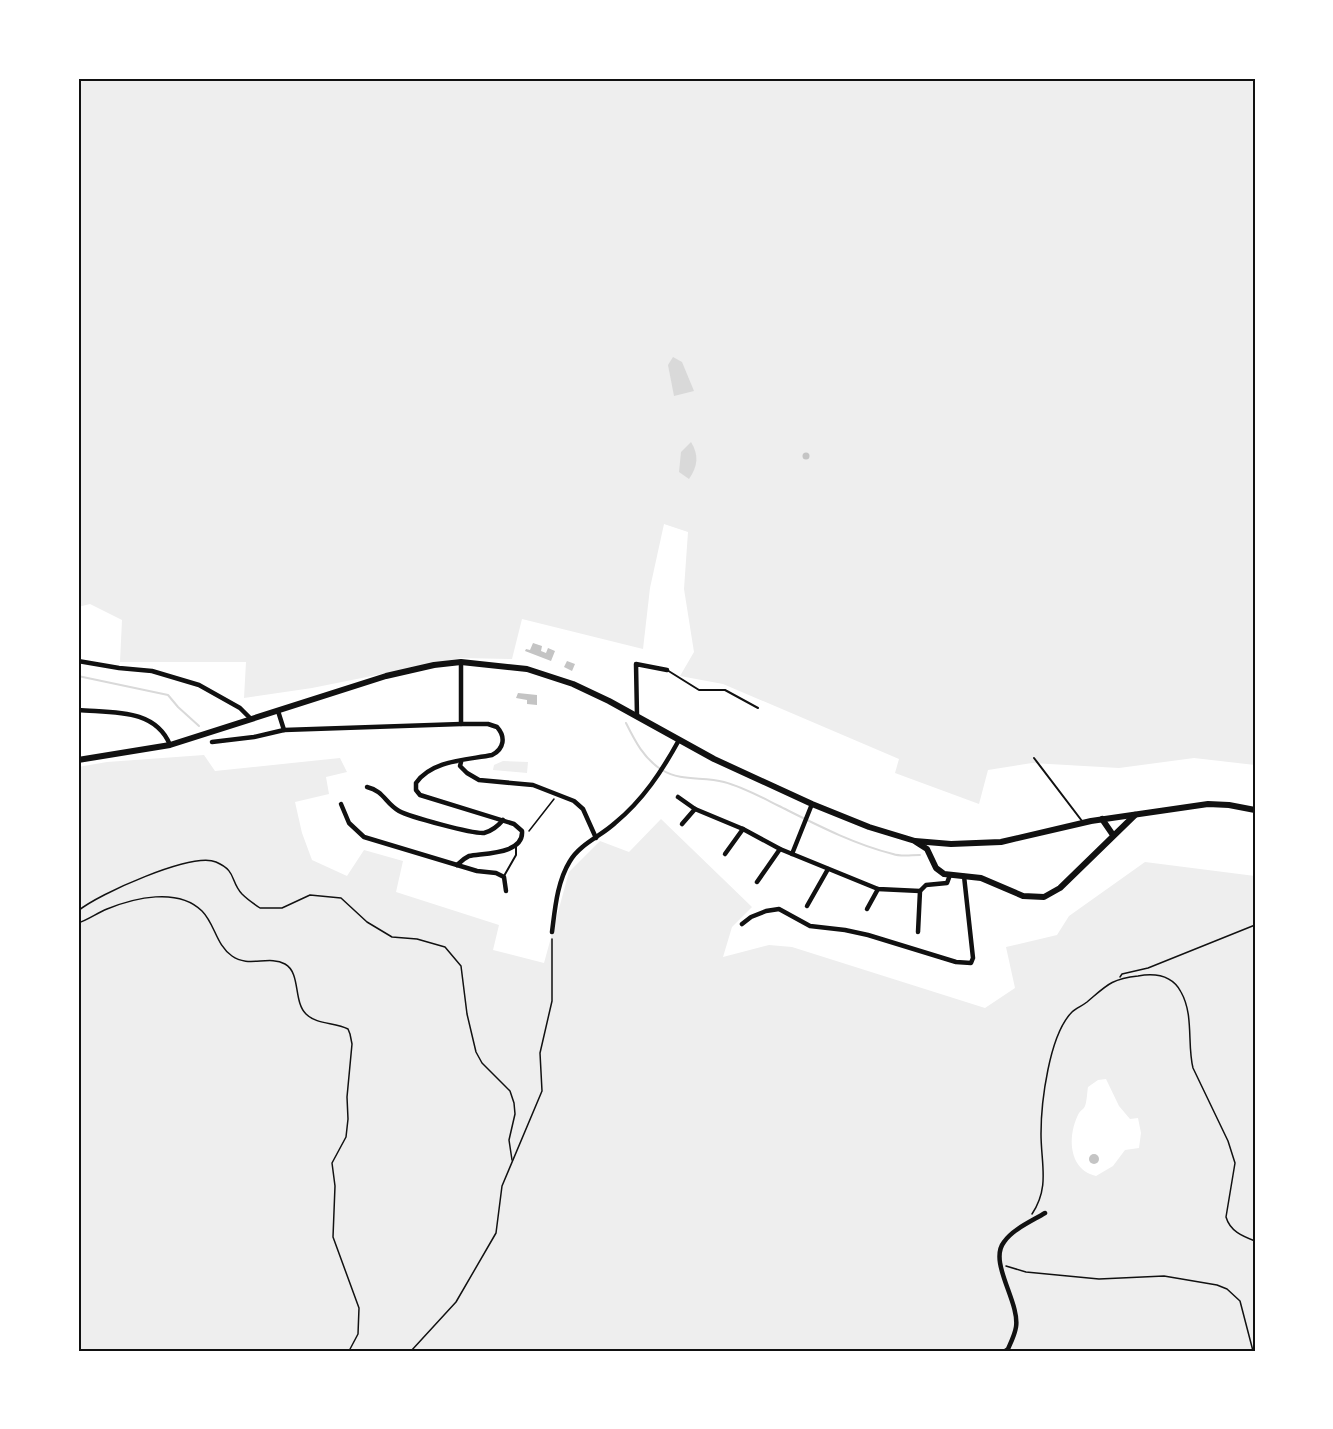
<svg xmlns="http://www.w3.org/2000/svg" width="1333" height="1429" viewBox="0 0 1333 1429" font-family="'Titillium Web',sans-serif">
	<rect width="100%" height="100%" fill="#fff"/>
	<g fill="#eee" fill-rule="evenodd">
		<path d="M78 78H1255V765L1194 758 1119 768 1032 763 988 770 979 804 895 773 899 759 723 684 680 676 694 652 684 589 688 532 664 524 650 588 643 649 522 619 512 659 461 658 312 688 244 698 246 662H120L122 620 90 604 78 607Z"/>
		<path d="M204 755 215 771 340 758 347 772 326 777 329 794 295 802 302 833 312 860 347 876 364 850 403 861 396 892 499 925 493 950 544 963 569 872 600 841 629 852 661 819 752 907 732 927 723 957 769 945 792 947 985 1008 1015 988 1006 947 1057 935 1069 916 1145 862 1255 876V1351H78V767L107 762ZM1106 1079 1119 1106 1130 1119 1138 1118 1141 1133 1139 1148 1125 1150 1113 1166 1096 1176C1068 1170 1067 1135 1079 1113 1081 1110 1084 1109 1085 1106 1087 1101 1087 1093 1088 1087L1098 1080Z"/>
		<path d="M503 761 528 762 527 773 493 770 494 765Z"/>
	</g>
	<g fill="#d9d9d9">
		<path d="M673 357 682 362 694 391 674 396 668 365Z"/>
		<path d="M691 442C699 455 698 466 689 479L679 472 681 452Z"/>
	</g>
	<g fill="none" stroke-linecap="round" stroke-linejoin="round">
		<g stroke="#d9d9d9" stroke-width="2">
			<path d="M78 676 168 695 178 707 199 726"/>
			<path d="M626 723C635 741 644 759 662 770 682 782 703 776 724 782 743 787 761 797 779 806 815 824 853 844 893 854 901 857 911 855 920 855"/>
		</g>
	</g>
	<g fill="#c4c4c4">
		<circle cx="806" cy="456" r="3.5"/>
		<path d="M533 643 542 646 541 651 546 653 548 648 555 651 551 661 525 651 526 649 530 650Z"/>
		<path d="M567 661 575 664 572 671 564 667Z"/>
		<path d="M518 693 537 695V705L527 704V700L516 698Z"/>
		<circle cx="1094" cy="1159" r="5"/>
	</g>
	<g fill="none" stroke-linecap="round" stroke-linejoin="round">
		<g stroke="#111" stroke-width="1.5">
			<path d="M529 831 554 799"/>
			<path d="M78 911C98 894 192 852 216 862 237 871 230 881 242 894 247 899 254 904 260 908H282L310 895 341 898 367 922 392 937 417 939 445 947 461 966 467 1014 476 1052 482 1063 510 1091 514 1103 515 1114 509 1140 512 1160"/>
			<path d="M78 923C88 920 97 913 107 909 134 898 178 887 202 911 215 924 216 945 232 956 248 968 269 955 285 964 301 973 293 1001 306 1014 317 1025 335 1022 348 1029L350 1034 352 1044 347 1097 348 1119 346 1137 332 1163 335 1186 333 1237 359 1308 358 1334 349 1351"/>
			<path d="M1120 977 1122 974 1148 968 1255 925"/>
			<path d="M1032 1214C1050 1187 1041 1164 1041 1134 1041 1103 1049 1035 1072 1012 1076 1008 1082 1006 1087 1002 1107 985 1111 979 1138 976 1155 973 1172 975 1181 992 1194 1015 1187 1044 1193 1068L1228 1141 1235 1163 1226 1217C1230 1231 1242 1236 1255 1241"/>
			<path d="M1006 1266 1026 1272 1099 1279 1164 1276 1217 1285 1227 1289 1240 1301 1253 1351"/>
			<path d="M411 1351 456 1302 496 1233 502 1186 542 1091 540 1053 552 1001V939"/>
		</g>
		<g stroke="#111" stroke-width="2">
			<path d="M667 670 699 690H725L758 708"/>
			<path d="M1034 758 1082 821"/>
			<path d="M504 876 516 855V846"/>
		</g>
		<g stroke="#111" stroke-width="4.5">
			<path d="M78 661 119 668 152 671 199 685 240 708 251 719"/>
			<path d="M78 710C112 713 155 708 170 745"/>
			<path d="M278 711 284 730"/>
			<path d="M637 716 636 664 667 670"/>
			<path d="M461 724V662"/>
			<path d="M212 742 254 737 284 730 461 724H488L497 727C506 737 504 749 492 755 467 760 432 760 416 783V790L420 795 514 824 522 831C524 854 485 853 469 856L464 859 457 865"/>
			<path d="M461 762 460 766 467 773 479 780 533 785 574 801 583 809 596 838"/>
			<path d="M367 787C384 791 385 803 399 811 410 817 473 834 484 833 492 831 498 826 503 820"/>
			<path d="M678 797 695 809 743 829 780 849 878 889 920 891 926 885 947 883 950 875"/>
			<path d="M341 804 349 823 364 837 477 871 496 873 504 877 506 891"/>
			<path d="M682 824 695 809"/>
			<path d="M725 854 743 829"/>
			<path d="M792 854 812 804"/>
			<path d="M757 882 780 849"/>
			<path d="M807 906 828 869"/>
			<path d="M867 909 878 889"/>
			<path d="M742 924 751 917 766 911 779 909 810 926 845 930 868 935 956 962 971 963 973 958 964 876"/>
			<path d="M552 932C555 909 557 882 570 861 580 844 601 836 615 823 643 800 662 771 679 740"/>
			<path d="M918 932 920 891"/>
			<path d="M1005 1351 1008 1349C1011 1342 1015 1334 1016 1327 1020 1302 988 1262 1004 1242 1013 1229 1032 1221 1045 1213"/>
		</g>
		<g stroke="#111" stroke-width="6">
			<path d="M78 760 170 745 386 676 434 665 461 662 527 669 573 684 609 701 714 759 812 804 869 827 915 841 951 844 1001 842 1091 821 1208 804 1229 805 1255 810"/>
			<path d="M1102 819 1113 835"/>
			<path d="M916 842 927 849 936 868 944 874 981 878 1023 896 1044 897 1060 888 1135 815"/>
		</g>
	</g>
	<rect width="1333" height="1429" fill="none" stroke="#ffffff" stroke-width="159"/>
	<rect x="80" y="80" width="1174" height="1270" fill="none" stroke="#111" stroke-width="2"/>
</svg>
